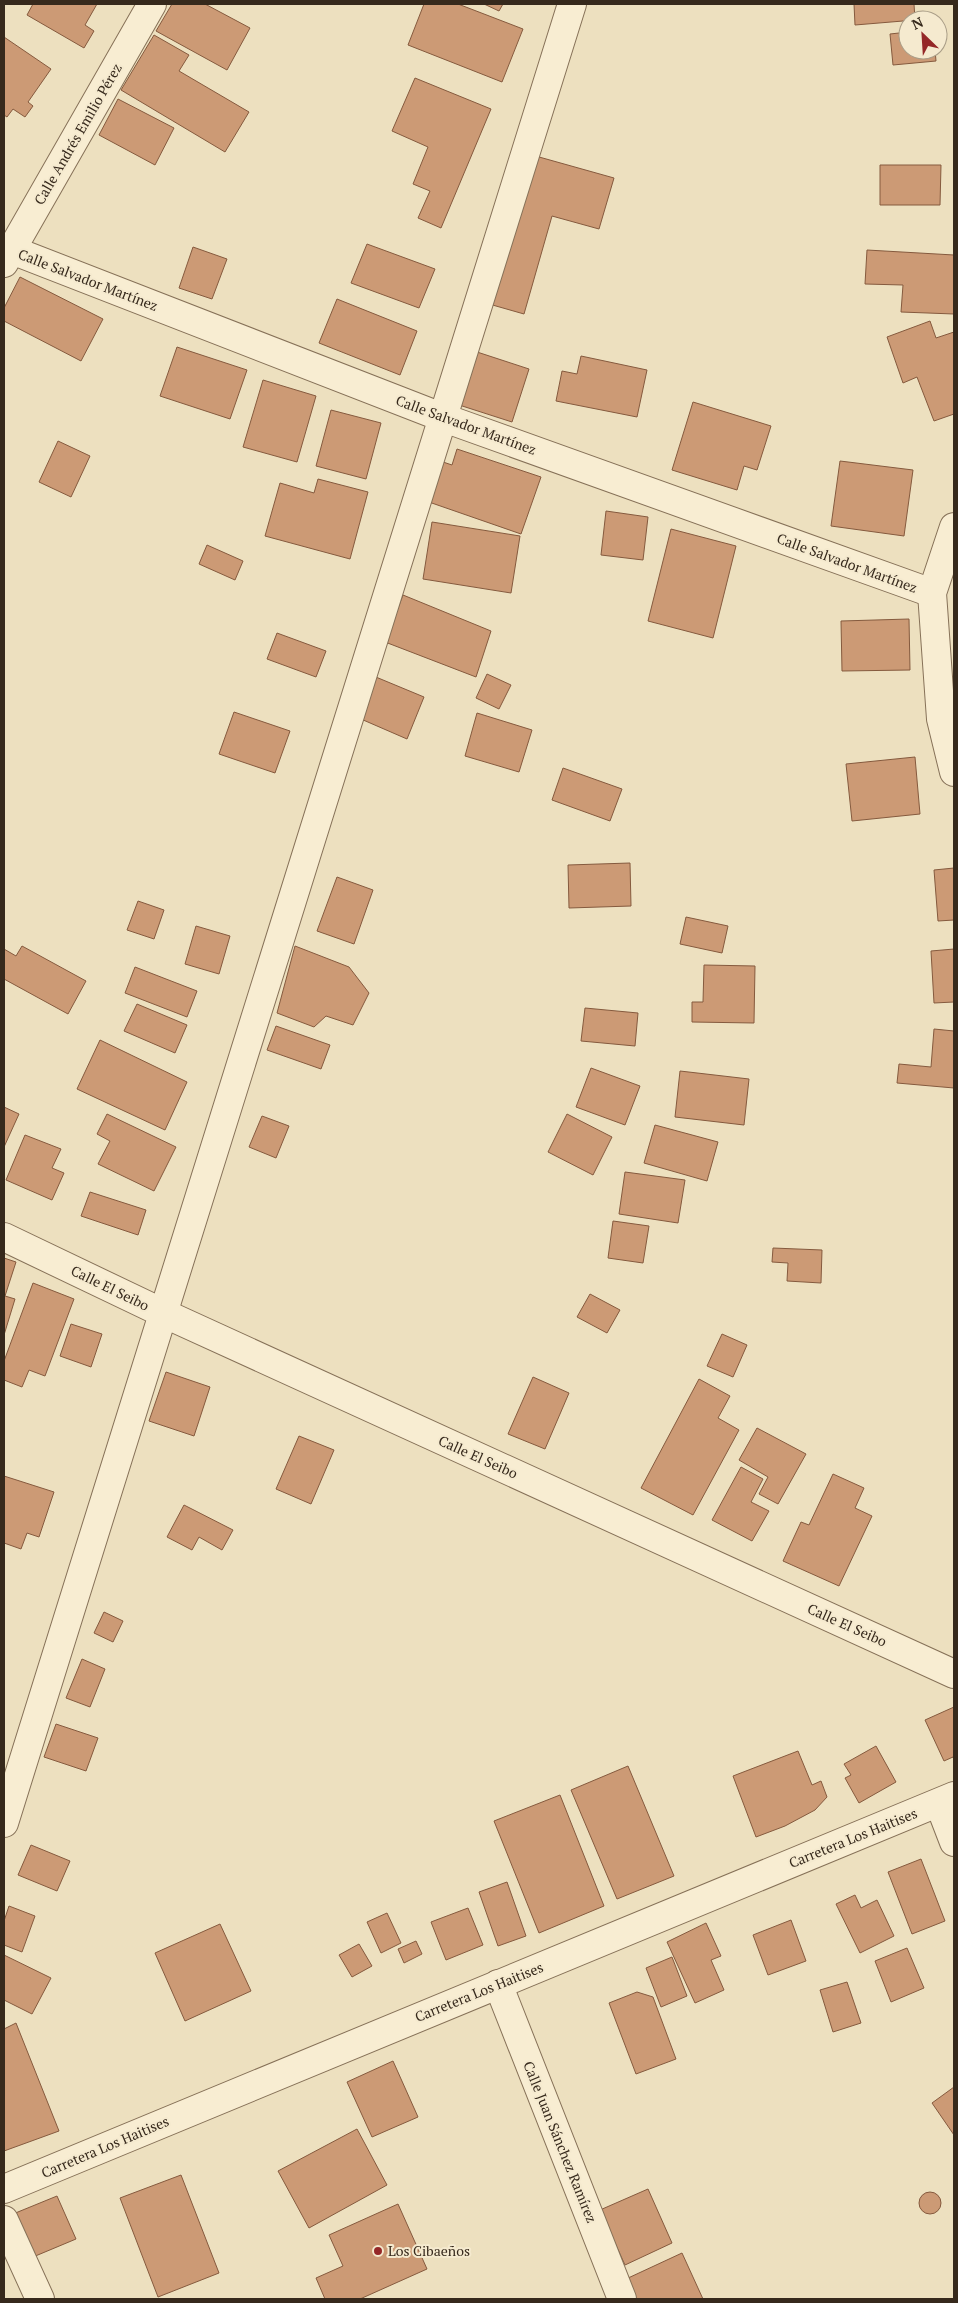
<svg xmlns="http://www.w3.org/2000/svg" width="958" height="2303" viewBox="0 0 958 2303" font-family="'PT Serif',serif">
	<rect width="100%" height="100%" fill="#ede0bf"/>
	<g fill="#cc9a75" stroke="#855a3e">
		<path d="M33 4H97L85 25 94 31 84 48 27 15Z"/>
		<path d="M172 4H205L250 28 227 70 156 31Z"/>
		<path d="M424 4H458L523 29 502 82 408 45Z"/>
		<path d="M484 4H503L499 11Z"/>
		<path d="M854 4H914L915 20 855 25Z"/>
		<path d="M908 32V50H935L936 61 893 65 890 34Z"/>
		<path d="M154 35 189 55 179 71 249 112 225 152 121 90Z"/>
		<path d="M4 37 51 69 28 102 33 106 25 117 13 109 7 117 4 115Z"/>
		<path d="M415 78 491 109 441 228 418 218 430 191 413 184 428 147 392 131Z"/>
		<path d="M118 99 174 128 155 165 99 135Z"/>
		<path d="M532 155 614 178 599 229 552 216 524 314 489 304Z"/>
		<path d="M880 165H941L940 205H880Z"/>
		<path d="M367 244 435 269 419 308 351 283Z"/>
		<path d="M193 247 227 259 212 299 179 288Z"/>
		<path d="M867 250 954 255V314L901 312 903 285 865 284Z"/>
		<path d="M20 277 103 319 81 361 4 321V308Z"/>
		<path d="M337 299 417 331 400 375 319 343Z"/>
		<path d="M930 321 936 338 954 332V414L934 421 917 377 903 383 887 337Z"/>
		<path d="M177 347 247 370 230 419 160 396Z"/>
		<path d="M474 351 529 369 512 422 456 404Z"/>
		<path d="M581 356 647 370 637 417 556 401 562 371 577 374Z"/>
		<path d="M263 380 316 396 297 462 243 447Z"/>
		<path d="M693 402 771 426 757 470 744 466 737 490 672 470Z"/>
		<path d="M331 410 381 423 366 479 316 466Z"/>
		<path d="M58 441 90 456 71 497 39 482Z"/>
		<path d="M457 449 541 477 521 534 426 501 440 461 452 465Z"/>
		<path d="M840 461 913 470 904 536 831 526Z"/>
		<path d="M318 479 368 492 350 559 265 536 280 483 314 493Z"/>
		<path d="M606 511 648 517 643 560 601 555Z"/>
		<path d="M432 522 520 536 511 593 423 579Z"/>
		<path d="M671 529 736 546 713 638 648 621Z"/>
		<path d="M207 545 243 561 235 580 199 564Z"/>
		<path d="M403 595 491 631 476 677 385 642Z"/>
		<path d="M909 619 910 670 842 671 841 621Z"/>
		<path d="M277 633 326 651 316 677 267 659Z"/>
		<path d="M487 674 511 685 499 709 476 698Z"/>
		<path d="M371 675 424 697 407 739 354 716Z"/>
		<path d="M234 712 290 731 275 773 219 754Z"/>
		<path d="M477 713 532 730 519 772 465 756Z"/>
		<path d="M915 757 920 814 852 821 846 764Z"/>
		<path d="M563 768 622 789 610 821 552 800Z"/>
		<path d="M630 863 631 906 569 908 568 865Z"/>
		<path d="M954 868V920L938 921 934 870Z"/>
		<path d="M337 877 373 890 354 944 317 931Z"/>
		<path d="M138 901 164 910 154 939 127 930Z"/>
		<path d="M686 917 728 926 722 953 680 944Z"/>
		<path d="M196 926 230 936 219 974 185 964Z"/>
		<path d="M22 946 86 981 68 1014 4 979V949L16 956Z"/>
		<path d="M295 946 349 967 369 993 353 1025 326 1016 314 1027 277 1013Z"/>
		<path d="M954 949V1002L934 1003 931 951Z"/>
		<path d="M704 965 755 966 754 1023 692 1022V1002H703Z"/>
		<path d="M135 967 197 991 187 1017 125 993Z"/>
		<path d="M137 1004 187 1025 175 1053 124 1031Z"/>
		<path d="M585 1008 638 1013 635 1046 581 1041Z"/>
		<path d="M276 1026 330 1045 321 1069 267 1050Z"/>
		<path d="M934 1029 954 1031V1088L897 1083 899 1064 931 1067Z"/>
		<path d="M100 1040 187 1082 165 1130 77 1089Z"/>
		<path d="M591 1068 640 1086 625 1125 576 1107Z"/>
		<path d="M680 1071 749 1079 744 1125 675 1117Z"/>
		<path d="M4 1107 19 1114 4 1147Z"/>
		<path d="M107 1114 176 1147 154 1191 98 1164 110 1141 97 1134Z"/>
		<path d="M567 1114 612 1137 593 1175 548 1152Z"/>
		<path d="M262 1116 289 1126 276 1158 249 1147Z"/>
		<path d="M655 1125 718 1142 707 1181 644 1163Z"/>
		<path d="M25 1135 61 1149 52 1168 64 1173 52 1200 6 1180Z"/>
		<path d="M625 1172 685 1180 678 1223 619 1214Z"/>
		<path d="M90 1192 146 1210 138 1235 81 1216Z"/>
		<path d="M613 1221 649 1226 643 1263 608 1258Z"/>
		<path d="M773 1248 822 1250 821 1283 787 1281 788 1263 772 1262Z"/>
		<path d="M4 1258 16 1262 5 1296 15 1299 4 1335Z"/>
		<path d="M33 1283 74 1299 45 1376 29 1370 22 1387 4 1380V1361Z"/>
		<path d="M590 1294 620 1310 607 1333 577 1317Z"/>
		<path d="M71 1324 102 1334 91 1367 60 1356Z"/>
		<path d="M722 1334 747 1345 733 1377 707 1366Z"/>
		<path d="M166 1372 210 1387 194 1436 149 1421Z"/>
		<path d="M533 1377 569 1393 545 1449 508 1434Z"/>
		<path d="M699 1379 730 1396 718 1418 739 1430 693 1515 641 1488Z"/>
		<path d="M757 1428 806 1454 778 1504 759 1494 768 1477 739 1460Z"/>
		<path d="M299 1436 334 1450 311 1504 276 1489Z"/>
		<path d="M741 1467 763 1479 751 1502 769 1511 752 1541 712 1520Z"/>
		<path d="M833 1474 864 1488 855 1508 872 1516 839 1586 783 1561 801 1522 809 1525Z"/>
		<path d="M4 1476 54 1492 39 1537 27 1533 21 1549 4 1543Z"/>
		<path d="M184 1505 233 1530 222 1550 199 1537 192 1550 167 1537Z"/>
		<path d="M104 1612 123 1621 113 1642 94 1633Z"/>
		<path d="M82 1659 105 1669 90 1707 66 1698Z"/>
		<path d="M954 1707V1760L953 1757 944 1761 925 1720Z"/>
		<path d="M56 1724 98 1738 86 1771 44 1757Z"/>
		<path d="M876 1746 896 1782 859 1803 845 1778 851 1775 844 1764Z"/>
		<path d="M798 1751 812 1785 821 1781 827 1797 815 1810 785 1826 756 1837 733 1776Z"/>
		<path d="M628 1766 674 1876 617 1899 571 1790Z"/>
		<path d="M560 1795 604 1906 539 1933 494 1821Z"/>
		<path d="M31 1845 70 1861 57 1891 18 1875Z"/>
		<path d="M921 1859 945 1921 912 1934 888 1872Z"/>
		<path d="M507 1882 526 1936 498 1946 479 1892Z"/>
		<path d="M855 1895 861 1908 877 1900 894 1936 860 1953 836 1904Z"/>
		<path d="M9 1906 35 1916 22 1952 4 1945V1921Z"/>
		<path d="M468 1908 483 1945 446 1960 431 1922Z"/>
		<path d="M387 1913 401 1943 381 1953 367 1922Z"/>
		<path d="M791 1920 806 1961 768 1975 753 1935Z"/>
		<path d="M706 1923 721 1956 711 1960 724 1990 695 2003 667 1942Z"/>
		<path d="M220 1924 251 1991 185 2021 155 1953Z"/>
		<path d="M416 1941 422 1954 404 1963 398 1949Z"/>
		<path d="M359 1944 372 1966 352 1977 339 1955Z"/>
		<path d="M907 1948 924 1988 891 2002 875 1961Z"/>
		<path d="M4 1955 51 1978 32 2014 4 2000Z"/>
		<path d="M672 1957 687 1996 661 2007 646 1968Z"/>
		<path d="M847 1982 861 2023 833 2032 820 1990Z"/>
		<path d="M637 1992 653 1997 676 2059 636 2074 609 2003Z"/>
		<path d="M16 2023 59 2131 4 2151V2029Z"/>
		<path d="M393 2061 418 2117 372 2137 347 2082Z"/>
		<path d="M954 2087V2135L932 2103Z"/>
		<path d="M357 2129 387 2185 309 2228 278 2171Z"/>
		<path d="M181 2175 219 2273 158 2297 120 2198Z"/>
		<path d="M648 2189 672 2243 625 2265 600 2210Z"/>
		<circle cx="930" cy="2203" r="11"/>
		<path d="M57 2196 76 2239 33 2257 13 2214Z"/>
		<path d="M398 2204 427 2269 360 2299H325L316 2278 343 2266 329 2235Z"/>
		<path d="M682 2253 703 2299H636L626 2279Z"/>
	</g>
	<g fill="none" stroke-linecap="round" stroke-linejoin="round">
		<g stroke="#867158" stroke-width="30">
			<g id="street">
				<path d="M4 247 444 418 932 593"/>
				<path d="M4 263 152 4"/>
				<path d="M954 527 932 593 941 719 954 772"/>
				<path d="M4 1237 163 1313 954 1674"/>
				<path d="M939 1803 954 1842"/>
				<path d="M4 1823 572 4"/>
				<path d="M498 1984 622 2299"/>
				<path d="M4 2189 954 1796"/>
				<path d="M4 2220 40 2299"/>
			</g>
		</g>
		<use href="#street" stroke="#f8edd2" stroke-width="28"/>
	</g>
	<circle fill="#952828" stroke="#f5eacf" stroke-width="2" cx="378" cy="2251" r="5"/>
	<g text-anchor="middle" stroke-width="4" stroke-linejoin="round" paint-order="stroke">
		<g font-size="14" fill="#36291c" stroke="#f5eacf">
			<text transform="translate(78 134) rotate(-60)" y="5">Calle Andrés Emilio Pérez</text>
			<text transform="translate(88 280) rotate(21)" y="5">Calle Salvador Martínez</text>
			<text transform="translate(466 425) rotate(20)" y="5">Calle Salvador Martínez</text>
			<text transform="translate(847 563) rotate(20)" y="5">Calle Salvador Martínez</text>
			<text transform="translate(110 1288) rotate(26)" y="5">Calle El Seibo</text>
			<text transform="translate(478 1457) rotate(24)" y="5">Calle El Seibo</text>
			<text transform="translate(847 1625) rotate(24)" y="5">Calle El Seibo</text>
			<text transform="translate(853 1838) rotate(-22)" y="5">Carretera Los Haitises</text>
			<text transform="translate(479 1992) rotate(-22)" y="5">Carretera Los Haitises</text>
			<text transform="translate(560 2142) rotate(68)" y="5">Calle Juan Sánchez Ramírez</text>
			<text transform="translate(105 2147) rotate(-23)" y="5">Carretera Los Haitises</text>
		</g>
		<g font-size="14" fill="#36291c" stroke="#f5eacf" text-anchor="start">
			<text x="388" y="2256">Los Cibaeños</text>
		</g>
	</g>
	<rect width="958" height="2303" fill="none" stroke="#36291c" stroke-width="10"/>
	<g transform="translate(923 35) rotate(335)"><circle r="24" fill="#f5eacf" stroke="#a99d87"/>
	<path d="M0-4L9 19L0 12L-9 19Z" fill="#952828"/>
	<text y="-8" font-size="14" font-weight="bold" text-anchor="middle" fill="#36291c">N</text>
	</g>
</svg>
